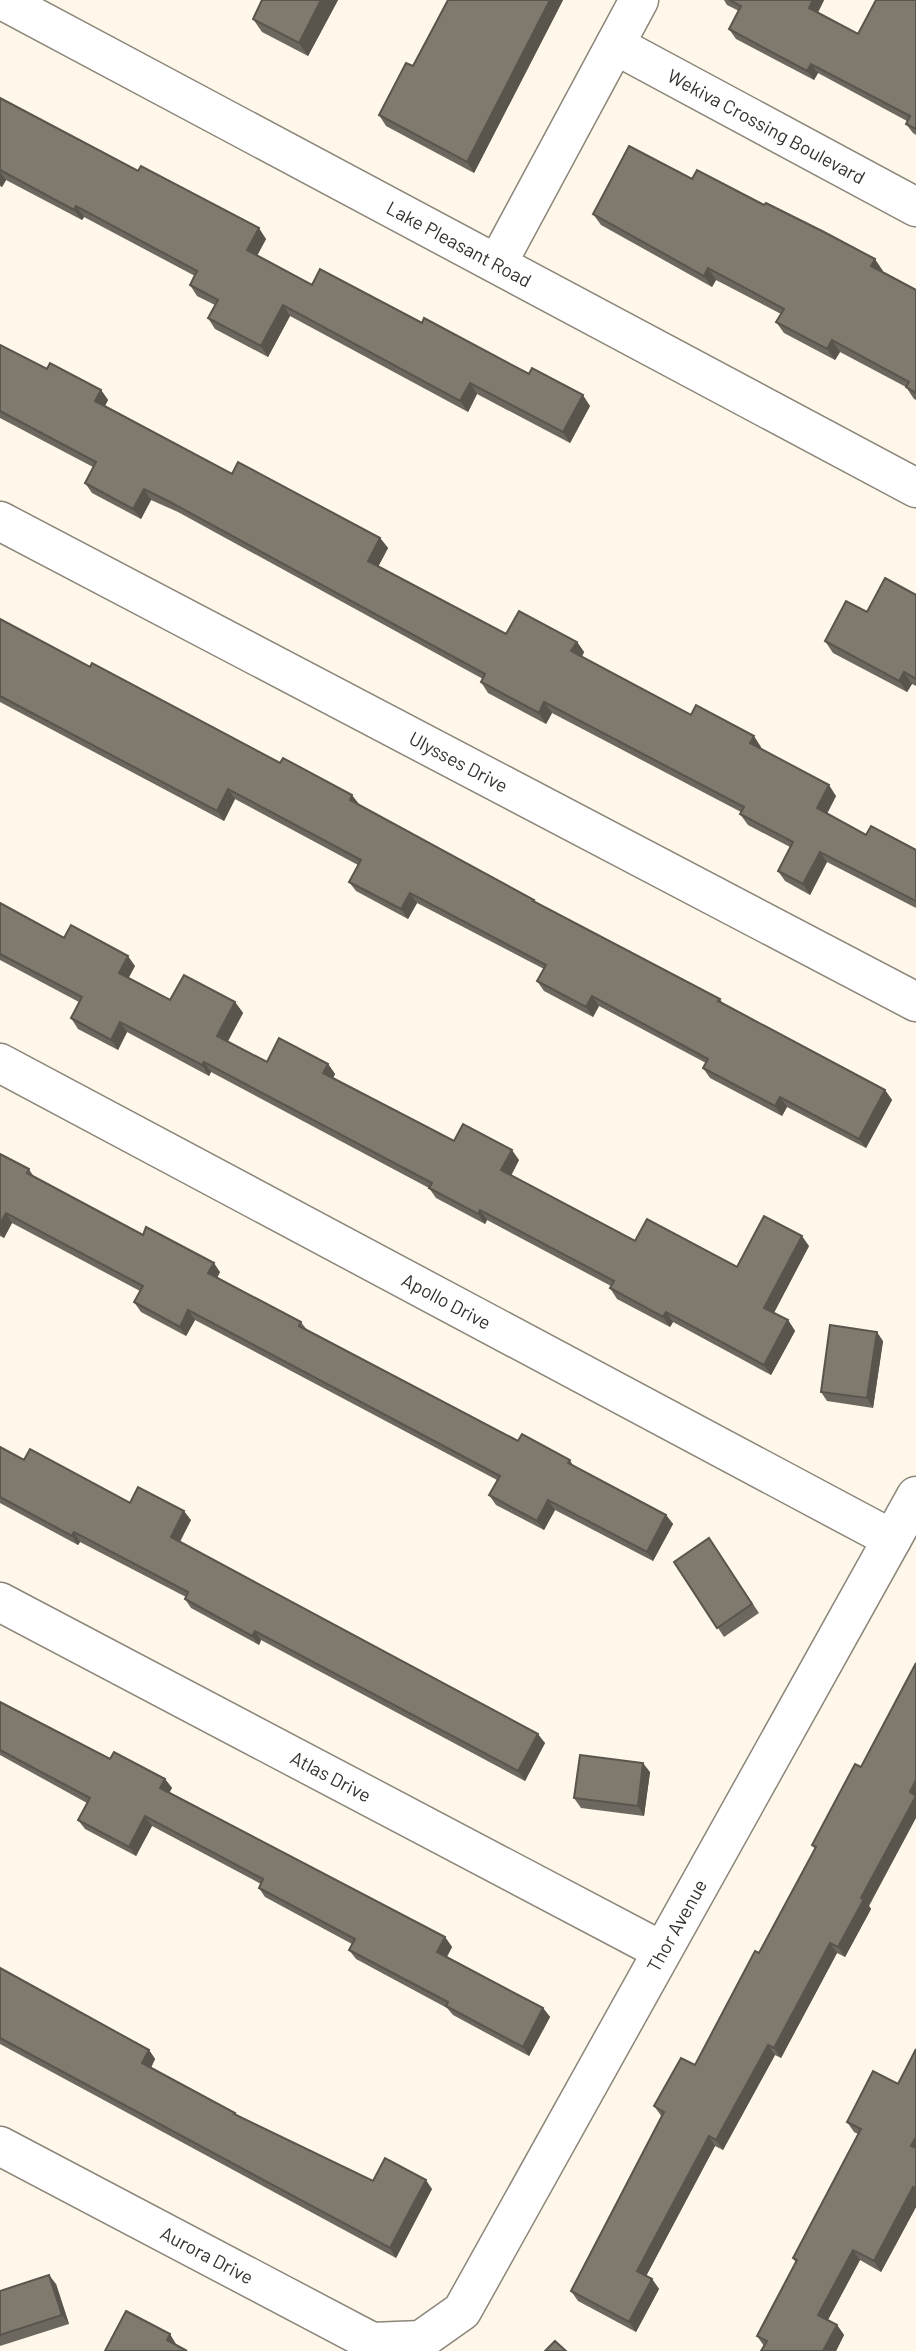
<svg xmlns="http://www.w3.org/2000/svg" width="916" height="2351" viewBox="0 0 916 2351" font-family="Barlow,sans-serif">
	<rect width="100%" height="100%" fill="#fef7ea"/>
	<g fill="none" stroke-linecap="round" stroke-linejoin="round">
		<g stroke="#8c867a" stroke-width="41">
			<g id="minor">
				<path id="s1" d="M2 0 916 488"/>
				<path id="s2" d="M615 45 916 207"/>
				<path d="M497 264 639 0"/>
				<path id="s3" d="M0 521 916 1002"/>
				<path id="s4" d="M0 1063 892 1539"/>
				<path id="s5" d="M0 1602 662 1951"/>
				<path id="s6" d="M0 2146 372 2342 421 2340 462 2311 916 1496"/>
			</g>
		</g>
		<use href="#minor" stroke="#fff" stroke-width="38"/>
	</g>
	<g fill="#6d685f">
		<path d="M338 0 308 56 262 32 253 19Z"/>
		<path d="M448 0H563L474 173 386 126 379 115 413 66Z"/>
		<path d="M724 0H824L818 13 858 34 916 0V135L913 133 906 124 907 121 818 73 814 80 736 39 729 29 739 11 727 5Z"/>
		<path d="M0 98 266 239 257 256 312 285 422 323 590 406 570 443 477 394 468 412 290 316 268 357 215 329 208 318 215 305 197 296 190 285 195 276 84 217 82 220 6 180 2 187 0 186Z"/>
		<path d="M692 179 883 271 882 272 916 290V400L914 399 906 387 840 352 835 360 784 333 776 322 781 314 716 280 712 287 601 225 593 214Z"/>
		<path d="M0 345 47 369 101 390 108 400 105 406 232 474 380 538 388 548 378 566 506 634 577 642 584 652 582 657 691 715 761 747 760 749 836 796 827 814 866 835 916 850V908L827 862 810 895 785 881 778 871 790 847 748 825 740 814 741 812 552 713 546 724 488 693 481 682 483 679 178 512 151 500 141 519 92 493 85 483 93 467 0 418Z"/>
		<path d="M916 595V686L912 684 907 692 833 653 825 641 867 612Z"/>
		<path d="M0 619 90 667 359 805 536 903 720 999 723 1004 885 1090 892 1100 866 1148 787 1107 782 1116 710 1078 703 1068 706 1063 599 1006 593 1017 544 991 537 981 544 969 417 903 408 919 356 891 349 882 358 865 235 799 224 821 0 702Z"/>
		<path d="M0 903 64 938 135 966 128 978 170 1000 235 1002 243 1013 227 1042 267 1062 328 1064 335 1074 333 1078 454 1141 519 1160 511 1175 635 1241 737 1267 809 1246 774 1313 788 1320 795 1331 771 1375 673 1322 670 1327 617 1299 610 1288 611 1286 487 1220 485 1224 436 1198 429 1188 211 1072 209 1076 127 1032 118 1050 78 1029 71 1018 79 1002 0 960Z"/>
		<path d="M0 1154 29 1169 34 1177 143 1235 220 1272 217 1278 301 1322 307 1330 518 1441 570 1460 574 1467 666 1515 673 1524 653 1561 555 1510 544 1530 496 1505 489 1495 497 1480 195 1320 186 1336 141 1312 134 1302 140 1291 12 1223 4 1238 0 1236Z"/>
		<path d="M883 1341 873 1408 827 1401 821 1392Z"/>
		<path d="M0 1447 24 1460 130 1503 191 1520 180 1542 545 1743 525 1781 261 1640 259 1645 191 1608 185 1599 186 1597 80 1542 78 1545 0 1503Z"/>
		<path d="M709 1538 759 1613 724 1637 674 1562Z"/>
		<path d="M0 1702 110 1759 165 1779 172 1788 169 1792 445 1937 452 1947 447 1957 543 2008 550 2017 529 2056 453 2015 447 2008 356 1959 349 1950 352 1944 265 1897 259 1888 261 1884 152 1826 136 1856 85 1829 78 1820 87 1803 0 1755Z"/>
		<path d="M855 1764 869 1906 871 1909 845 1957 837 1953 781 2058 775 2055 723 2150 715 2146 646 2276 652 2279 659 2289 636 2332 578 2301 571 2291 662 2117 654 2106 695 2065 759 1953 815 1849 812 1845Z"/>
		<path d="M650 1772 644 1816 581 1808 574 1798Z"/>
		<path d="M0 1968 149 2050 155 2059 151 2068 235 2113 237 2116 373 2181 432 2189 396 2258 0 2044Z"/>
		<path d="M916 2049V2207L881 2272 860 2260 828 2320 837 2325 844 2335 836 2351H761L764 2346 757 2336 796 2263 793 2258 858 2134 854 2132 847 2122 898 2084Z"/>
		<path d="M56 2284 69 2324 0 2346V2291Z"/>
	</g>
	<g fill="#59554d">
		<path d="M321 0H338L308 56 299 43Z"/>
		<path d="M550 0H563L474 173 467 162Z"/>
		<path d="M813 0H824L815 17 809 8Z"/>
		<path d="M811 64 818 73 814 80 807 71Z"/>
		<path d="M0 172 6 180 2 187 0 184Z"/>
		<path d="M76 206 84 217 82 220 74 210Z"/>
		<path d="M259 228 266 239 254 261 247 250Z"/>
		<path d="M875 259 883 271 879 278 871 266Z"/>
		<path d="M708 268 716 280 712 287 704 276Z"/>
		<path d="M283 305 290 316 268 357 261 346Z"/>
		<path d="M832 340 840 352 835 360 827 349Z"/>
		<path d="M470 383 477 394 468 412 460 401Z"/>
		<path d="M101 390 108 400 102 411 95 401Z"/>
		<path d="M583 395 590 406 570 443 563 432Z"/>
		<path d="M144 489 151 500 141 519 133 509Z"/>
		<path d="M380 538 388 548 376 571 368 561Z"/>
		<path d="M577 642 584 652 579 662 571 651Z"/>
		<path d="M904 672 912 684 907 692 899 681Z"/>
		<path d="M544 702 552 713 546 724 539 713Z"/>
		<path d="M754 736 761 747 757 754 750 743Z"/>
		<path d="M829 785 836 796 824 819 817 808Z"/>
		<path d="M228 789 235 799 224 821 217 811Z"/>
		<path d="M352 795 359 804 350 800Z"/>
		<path d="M820 852 827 862 810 895 803 884Z"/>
		<path d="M410 893 417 903 408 919 401 909Z"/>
		<path d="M128 956 135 966 126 983 119 973Z"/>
		<path d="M592 996 599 1006 593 1017 586 1007Z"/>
		<path d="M235 1002 243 1013 225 1047 217 1036Z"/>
		<path d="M120 1022 127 1032 118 1050 111 1040Z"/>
		<path d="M204 1062 211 1072 209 1076 202 1065Z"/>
		<path d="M328 1064 335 1074 330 1084 323 1073Z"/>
		<path d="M885 1090 892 1100 866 1148 859 1139Z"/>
		<path d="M780 1097 787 1107 782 1116 775 1106Z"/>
		<path d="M512 1150 519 1160 509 1180 501 1170Z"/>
		<path d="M480 1210 487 1220 485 1224 478 1214Z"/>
		<path d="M6 1213 12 1223 4 1238 0 1233V1224Z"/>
		<path d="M802 1236 809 1246 771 1318 764 1308Z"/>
		<path d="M214 1263 220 1272 215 1282 208 1273Z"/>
		<path d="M188 1310 195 1320 186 1336 180 1327Z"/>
		<path d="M666 1312 673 1322 670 1327 663 1317Z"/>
		<path d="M788 1320 795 1331 771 1375 764 1365Z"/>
		<path d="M877 1332 883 1341 873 1408 867 1398Z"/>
		<path d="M548 1500 555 1510 544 1530 537 1521Z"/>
		<path d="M184 1511 191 1520 177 1546 171 1537Z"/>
		<path d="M666 1515 673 1524 653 1561 647 1552Z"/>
		<path d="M74 1532 80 1542 78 1545 72 1536Z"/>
		<path d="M255 1631 261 1640 259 1645 252 1636Z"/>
		<path d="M538 1734 545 1743 525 1781 518 1771Z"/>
		<path d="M643 1763 650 1772 644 1816 638 1806Z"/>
		<path d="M165 1779 172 1788 167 1797 160 1788Z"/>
		<path d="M916 1780V1818L869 1906 871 1909 845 1957 838 1947Z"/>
		<path d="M145 1816 152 1826 136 1856 129 1847Z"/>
		<path d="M445 1937 452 1947 444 1961 437 1952Z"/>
		<path d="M830 1943 837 1953 781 2058 774 2048Z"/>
		<path d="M543 2008 550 2017 529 2056 523 2047Z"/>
		<path d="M768 2045 775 2055 723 2150 716 2140Z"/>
		<path d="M149 2050 155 2059 148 2073 142 2063Z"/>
		<path d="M709 2136 715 2146 644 2280 637 2271Z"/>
		<path d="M916 2137V2152L911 2146Z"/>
		<path d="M426 2180 432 2189 396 2258 390 2248Z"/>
		<path d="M913 2187 916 2191V2207L881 2272 874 2261Z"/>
		<path d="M853 2250 860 2260 825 2325 818 2315Z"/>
		<path d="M49 2275 56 2284 69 2324 62 2315Z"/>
		<path d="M652 2279 659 2289 636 2332 629 2322Z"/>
		<path d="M837 2325 844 2335 836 2351H823Z"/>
		<path d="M170 2334 176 2344 173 2350 167 2340Z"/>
	</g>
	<g fill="#7f796e" stroke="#59554d" stroke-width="2">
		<path d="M262 0H321L299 43 253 19Z"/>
		<path d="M448 0H550L467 162 379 115 406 63 413 66Z"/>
		<path d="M729 0H813L809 8 858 34 876 0H916V129L906 124 910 116 811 64 807 71 729 29 741 6Z"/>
		<path d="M0 98 138 171 141 166 259 228 247 250 312 285 320 269 422 323 424 318 529 374 532 368 583 395 563 432 470 383 460 401 283 305 261 346 208 318 218 300 190 285 197 271 76 206 74 210 0 170Z"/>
		<path d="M629 146 692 179 697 170 764 205 766 203 824 232 875 259 871 266 916 290V393L906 387 909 382 832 340 827 349 776 322 784 309 708 268 704 276 593 214Z"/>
		<path d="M0 345 47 369 50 363 101 390 95 401 232 474 238 462 380 538 368 561 506 634 519 611 577 642 571 651 691 715 696 705 754 736 750 743 829 785 817 808 866 835 871 826 916 850V901L820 852 803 884 778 871 793 842 740 814 744 807 544 702 539 713 481 682 485 674 170 502 144 489 133 509 85 483 96 462 0 411Z"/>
		<path d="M885 578 916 595V679L904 672 899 681 825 641 846 601 867 612Z"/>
		<path d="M0 619 90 667 92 663 280 763 283 758 352 795 350 800 534 900 533 901 720 999 718 1001 885 1090 859 1139 780 1097 775 1106 703 1068 708 1059 592 996 586 1007 537 981 546 965 410 893 401 909 349 882 361 860 228 789 217 811 0 696Z"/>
		<path d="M0 903 64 938 71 925 128 956 119 973 170 1000 184 975 235 1002 217 1036 267 1062 279 1038 328 1064 323 1073 454 1141 463 1124 512 1150 501 1170 635 1241 647 1219 737 1267 764 1216 802 1236 764 1308 788 1320 764 1365 666 1312 663 1317 610 1288 614 1281 480 1210 478 1214 429 1188 432 1183 204 1062 202 1065 120 1022 111 1040 71 1018 82 997 0 954Z"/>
		<path d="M0 1154 29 1169 27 1173 143 1235 146 1227 214 1263 208 1273 301 1322 299 1326 518 1441 522 1434 570 1460 568 1463 666 1515 647 1552 548 1500 537 1521 489 1495 500 1476 188 1310 180 1327 134 1302 143 1286 6 1213 0 1224Z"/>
		<path d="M830 1325 877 1332 867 1398 821 1392Z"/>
		<path d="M0 1447 24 1460 30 1449 130 1503 138 1487 184 1511 171 1537 538 1734 518 1771 255 1631 252 1636 185 1599 188 1592 74 1532 72 1536 0 1497Z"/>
		<path d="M709 1538 752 1604 717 1628 674 1562Z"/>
		<path d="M916 1663V1780L910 1792 916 1796 861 1898 864 1899 838 1947 830 1943 774 2048 768 2045 716 2140 709 2136 637 2271 652 2279 629 2322 571 2291 664 2112 654 2106 681 2058 695 2065 755 1951 759 1953 816 1847 812 1845 855 1764 861 1767Z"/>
		<path d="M0 1702 110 1759 114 1752 165 1779 160 1788 445 1937 437 1952 543 2008 523 2047 446 2006 448 2002 349 1950 355 1939 259 1888 263 1879 145 1816 129 1847 78 1820 90 1798 0 1750Z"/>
		<path d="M580 1755 643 1763 638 1806 574 1798Z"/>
		<path d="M0 1968 149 2050 142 2063 235 2113 234 2114 373 2181 385 2158 426 2180 390 2248 0 2038Z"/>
		<path d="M916 2049V2137L911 2146 916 2148V2189L913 2187 874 2261 853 2250 818 2315 837 2325 823 2351H761L767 2341 757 2336 797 2260 793 2258 861 2129 847 2122 873 2071 898 2084Z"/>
		<path d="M49 2275 62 2315 0 2335V2291Z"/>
		<path d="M126 2311 170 2334 167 2340 187 2351H105Z"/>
		<path d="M555 2341 566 2351H545Z"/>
	</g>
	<g text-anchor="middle" stroke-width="7" stroke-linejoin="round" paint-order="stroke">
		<g font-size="19" fill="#35322d" stroke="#fef7ea">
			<text dy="7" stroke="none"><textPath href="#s2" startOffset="172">Wekiva Crossing Boulevard</textPath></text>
			<text dy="7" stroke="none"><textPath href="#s1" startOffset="518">Lake Pleasant Road</textPath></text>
			<text dy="7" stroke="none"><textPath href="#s3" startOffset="518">Ulysses Drive</textPath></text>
			<text dy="7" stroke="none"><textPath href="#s4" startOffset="506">Apollo Drive</textPath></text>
			<text dy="7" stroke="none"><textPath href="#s5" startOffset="374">Atlas Drive</textPath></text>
			<text dy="7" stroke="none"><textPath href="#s6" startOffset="961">Thor Avenue</textPath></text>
			<text dy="7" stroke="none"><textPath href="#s6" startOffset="234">Aurora Drive</textPath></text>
		</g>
	</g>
</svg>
